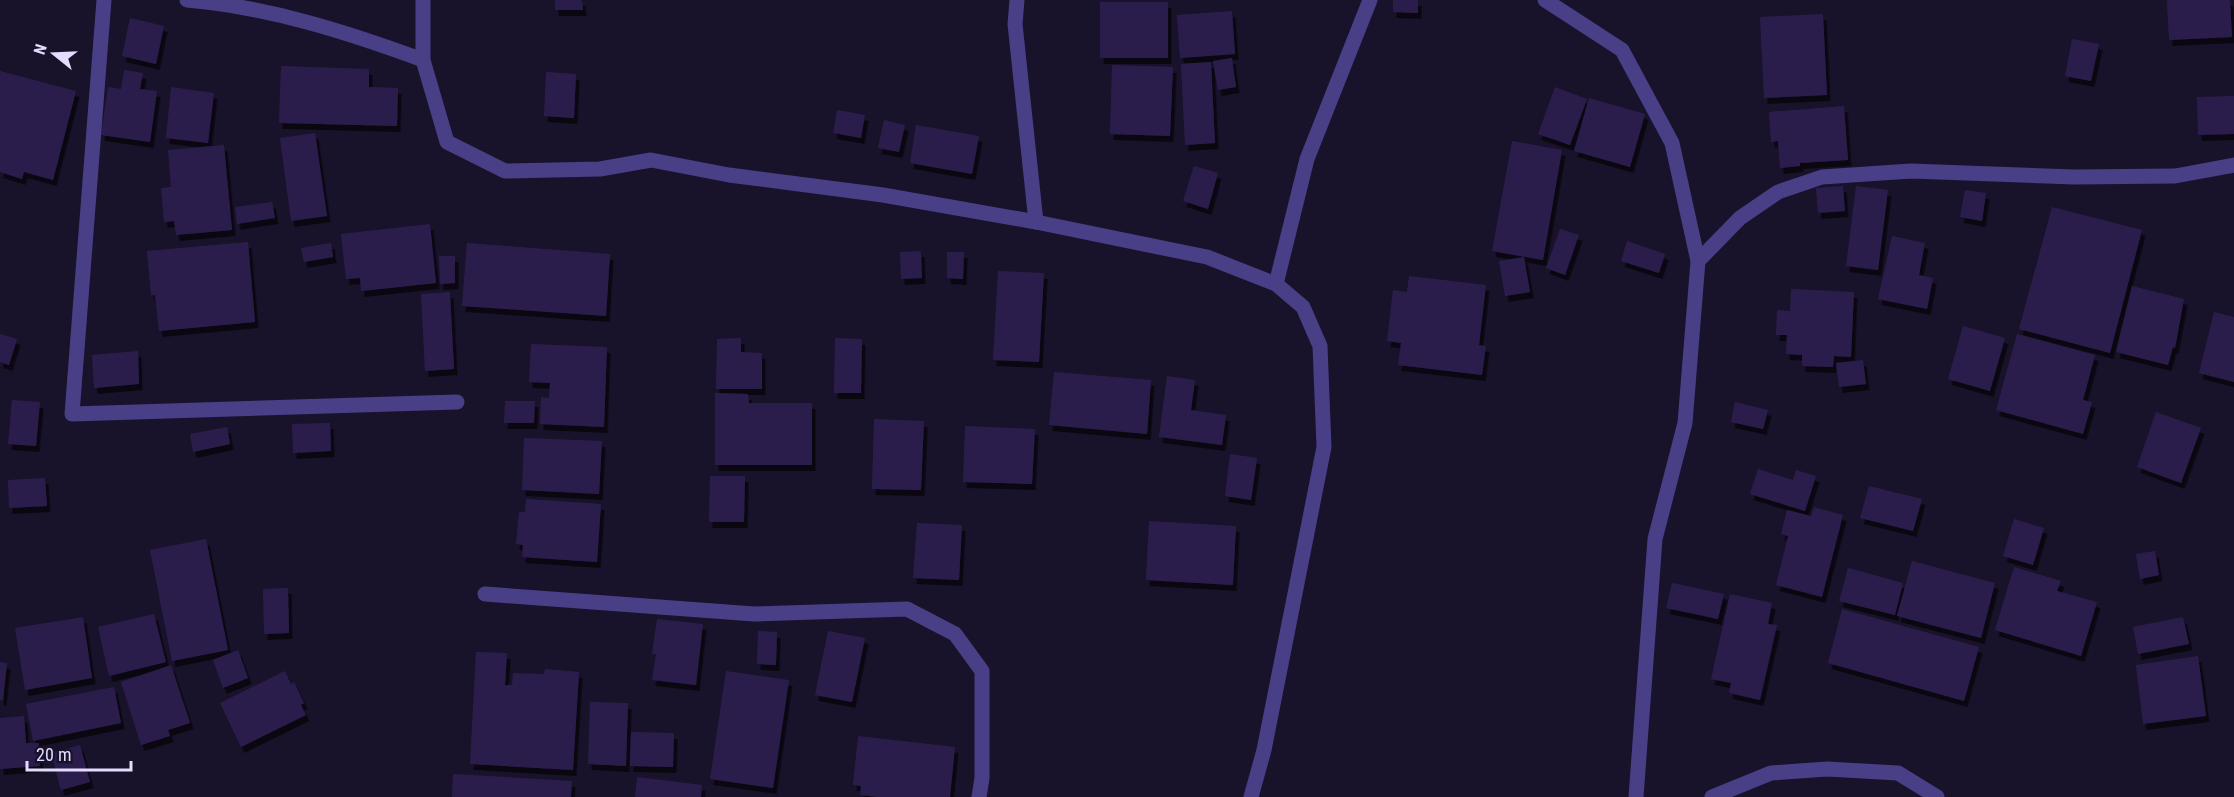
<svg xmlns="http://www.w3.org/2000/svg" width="2234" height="797" viewBox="0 0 2234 797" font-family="'Roboto Condensed',sans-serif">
	<defs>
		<filter id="shadow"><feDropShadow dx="3.5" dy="6" stdDeviation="0" flood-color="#0009"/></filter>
	</defs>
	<rect width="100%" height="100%" fill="#18122a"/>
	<g fill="#2c1e4b" filter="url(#shadow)">
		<path d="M555 0H582L583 10H555Z"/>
		<path d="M1393 0H1418V13L1393 12Z"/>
		<path d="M2167 0H2230L2232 37 2169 40Z"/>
		<rect x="1100" y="2" width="68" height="56"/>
		<path d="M1232 11 1235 54 1180 58 1177 15Z"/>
		<path d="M1823 14 1827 95 1764 98 1760 17Z"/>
		<path d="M130 18 164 26 156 64 122 56Z"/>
		<path d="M2072 39 2099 44 2091 81 2065 76Z"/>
		<path d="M1232 58 1236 87 1218 90 1213 61Z"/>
		<path d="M1211 62 1215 143 1185 145 1181 64Z"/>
		<path d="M1112 65 1173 67 1170 136 1110 134Z"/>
		<path d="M281 66 369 69V87L398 88 397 126 279 123Z"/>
		<path d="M124 70 143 73 140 89 157 91 150 142 101 135 108 87 121 89Z"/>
		<path d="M0 71 76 91 53 180 24 172 22 179 0 172Z"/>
		<path d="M546 72 576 74 574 118 544 116Z"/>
		<path d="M171 87 214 93 208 143 166 138Z"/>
		<path d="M1555 87 1587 99 1570 145 1538 134Z"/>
		<path d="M2234 96V134L2198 135 2197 97Z"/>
		<path d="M1589 98 1645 114 1630 167 1574 151Z"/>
		<path d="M1844 106 1848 160 1800 163V166L1780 168 1778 141 1771 142 1769 112Z"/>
		<path d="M837 110 865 115 861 138 833 133Z"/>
		<path d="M884 120 905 125 899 152 878 148Z"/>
		<path d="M916 125 979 136 972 174 910 163Z"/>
		<path d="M315 133 327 216 291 221 280 138Z"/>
		<path d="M1512 141 1562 150 1543 260 1492 251Z"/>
		<path d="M224 145 232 230 176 235 174 221 164 222 161 188 171 187 168 150Z"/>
		<path d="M1194 166 1218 173 1208 209 1183 201Z"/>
		<path d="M1843 186 1845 211 1818 213 1816 188Z"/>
		<path d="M1856 186 1888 190 1878 270 1846 266Z"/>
		<path d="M1965 190 1986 193 1982 221 1960 217Z"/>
		<path d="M272 202 275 218 237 224 235 207Z"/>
		<path d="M2052 207 2142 230 2110 353 2019 329Z"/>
		<path d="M430 224 436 283 361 291 360 278 346 279 341 234Z"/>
		<path d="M1560 229 1579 235 1565 275 1546 268Z"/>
		<path d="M1892 236 1925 243 1919 275 1933 278 1927 309 1878 299Z"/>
		<path d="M1627 241 1665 254 1659 273 1621 261Z"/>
		<path d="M248 242 255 322 159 331 155 295H151L147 251Z"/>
		<path d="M331 243 333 257 304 262 301 248Z"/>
		<path d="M467 243 610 254 606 316 462 306Z"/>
		<path d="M921 251 922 278 901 279 900 252Z"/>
		<path d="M947 252H964L963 279 947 278Z"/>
		<path d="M439 256H455V283L440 284Z"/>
		<path d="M1524 257 1530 292 1505 296 1499 261Z"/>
		<path d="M998 271 1044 273 1039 362 993 360Z"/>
		<path d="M1409 276 1486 285 1479 345 1486 346 1482 375 1398 365 1401 343 1387 341 1393 290 1407 292Z"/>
		<path d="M2132 286 2184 299 2175 348 2173 347 2168 365 2116 352Z"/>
		<path d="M1791 289 1854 292 1851 357 1834 356 1833 367 1802 366V355L1786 354 1787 335H1776L1777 310 1790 311Z"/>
		<path d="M450 292 454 369 425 371 421 294Z"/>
		<path d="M2214 312 2234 317V382L2199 373Z"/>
		<path d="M1963 326 2005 338 1990 391 1948 379Z"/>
		<path d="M0 334 17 339 9 365 0 362Z"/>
		<path d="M2017 334 2095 355 2083 400 2092 402 2083 434 1996 410Z"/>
		<path d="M741 338V352L762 353V389H716L717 339Z"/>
		<path d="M835 338 862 339 861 393H834Z"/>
		<path d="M531 344 607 347 604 427 540 424 541 397 549 398 550 383 529 382Z"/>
		<path d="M138 351 139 384 94 388 92 355Z"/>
		<path d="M1863 360 1866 384 1839 387 1836 363Z"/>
		<path d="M1054 372 1151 380 1147 434 1049 425Z"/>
		<path d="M1167 376 1195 380 1191 410 1226 415 1222 445 1159 437Z"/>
		<path d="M715 393 748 394 749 403H812V465H715Z"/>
		<path d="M12 400 40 402 36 446 8 444Z"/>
		<path d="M505 401H535L534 423H504Z"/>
		<path d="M1735 402 1768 410 1763 429 1731 422Z"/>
		<path d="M2156 412 2201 428 2181 483 2137 467Z"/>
		<path d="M874 419 924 421 921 490 872 489Z"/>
		<path d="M330 423 331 451 293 453 292 424Z"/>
		<path d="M965 426 1035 429 1032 484 963 482Z"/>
		<path d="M227 427 230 444 193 452 190 434Z"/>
		<path d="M524 438 602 441 599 494 522 490Z"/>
		<path d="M1230 454 1257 458 1251 500 1225 496Z"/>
		<path d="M1758 469 1793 480 1796 470 1816 476 1805 511 1750 494Z"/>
		<path d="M710 476H745L744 522H709Z"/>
		<path d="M45 478 47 506 9 508 8 480Z"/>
		<path d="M1869 486 1922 499 1913 531 1860 518Z"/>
		<path d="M526 499 601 504 597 562 522 557 523 545 516 544 519 512H525Z"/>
		<path d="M1814 507 1843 515 1822 597 1776 585 1788 536 1781 534 1787 510 1811 516Z"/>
		<path d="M2014 519 2044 528 2033 565 2003 556Z"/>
		<path d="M1149 521 1236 526 1233 585 1146 580Z"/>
		<path d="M917 523 962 525 959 580 913 578Z"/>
		<path d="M206 539 228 650 172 661 150 550Z"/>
		<path d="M2155 551 2159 575 2140 579 2136 554Z"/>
		<path d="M1912 561 1995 583 1981 638 1897 616Z"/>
		<path d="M2014 567 2061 581 2057 591 2097 602 2081 656 1995 630Z"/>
		<path d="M1848 568 1903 583 1895 615 1839 601Z"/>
		<path d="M1672 583 1724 594 1718 619 1666 608Z"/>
		<path d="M288 588 289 633 264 634 263 589Z"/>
		<path d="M1730 594 1772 603 1768 624 1777 625 1760 700 1729 693 1731 683 1711 679Z"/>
		<path d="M1842 609 1979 647 1964 701 1828 663Z"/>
		<path d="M154 614 166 662 109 676 98 627Z"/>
		<path d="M83 617 92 678 25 690 15 628Z"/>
		<path d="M2183 617 2189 644 2138 654 2133 627Z"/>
		<path d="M657 619 703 624 696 685 652 680 656 654H652Z"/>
		<path d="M758 631 777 632 776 665 757 664Z"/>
		<path d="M828 631 865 638 852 702 815 695Z"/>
		<path d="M238 650 248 678 223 688 213 660Z"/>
		<path d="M476 652 507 653 505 685H512L513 673 544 674 545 669 579 672 573 770 470 764Z"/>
		<path d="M2198 656 2206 716 2143 724 2136 665Z"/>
		<path d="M0 662 7 663 3 700H0Z"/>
		<path d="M171 665 190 723 168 730 170 736 141 745 121 682Z"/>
		<path d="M285 671 291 684 294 682 304 703 301 705 306 715 241 747 220 703Z"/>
		<path d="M726 671 789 680 773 788 710 779Z"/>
		<path d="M114 687 121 723 33 741 26 704Z"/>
		<path d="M590 702 628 703 626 766 588 764Z"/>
		<path d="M24 716 26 743H39L40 766 0 769V718Z"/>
		<path d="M631 732 674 733 673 767 630 766Z"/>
		<path d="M858 736 955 747 950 797H878L860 795 861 786 853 785Z"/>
		<path d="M80 745 90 782 61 790 51 753Z"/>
		<path d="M453 774 572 781 571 797H452Z"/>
		<path d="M637 777 702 785 701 797H635Z"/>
	</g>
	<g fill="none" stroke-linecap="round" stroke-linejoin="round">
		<g stroke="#483f87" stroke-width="15">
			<path d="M104 0 72 414 457 402"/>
			<path d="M187 0C268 7 347 32 423 60"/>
			<path d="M423 0V60L447 142 505 171 600 169 651 160 729 175 883 195 1036 222 1207 257 1276 284 1303 307 1320 346 1324 447 1264 750 1251 797"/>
			<path d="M1017 0 1015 24 1036 222"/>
			<path d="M1545 0 1622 50 1672 143 1698 261 1685 423 1655 539 1636 797"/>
			<path d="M1698 261 1740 218 1778 192 1822 177 1911 171 2074 177 2175 176 2234 165"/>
			<path d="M1276 284 1307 159 1370 0"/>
			<path d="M485 594 754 614 907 609 955 634 982 671V778L979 797"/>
			<path d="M1712 797 1771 773 1827 769 1898 773 1937 797"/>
		</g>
	</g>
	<g transform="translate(54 54) rotate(288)" stroke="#18122a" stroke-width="4.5" paint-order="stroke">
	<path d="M0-4.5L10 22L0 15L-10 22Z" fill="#e3dcfe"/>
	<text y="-9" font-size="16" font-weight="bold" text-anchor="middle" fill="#e3dcfe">N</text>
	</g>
	<path d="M27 761v9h104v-9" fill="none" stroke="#e3dcfe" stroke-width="3"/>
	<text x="36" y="761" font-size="18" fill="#e3dcfe" stroke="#18122a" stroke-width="4.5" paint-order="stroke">20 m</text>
</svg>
